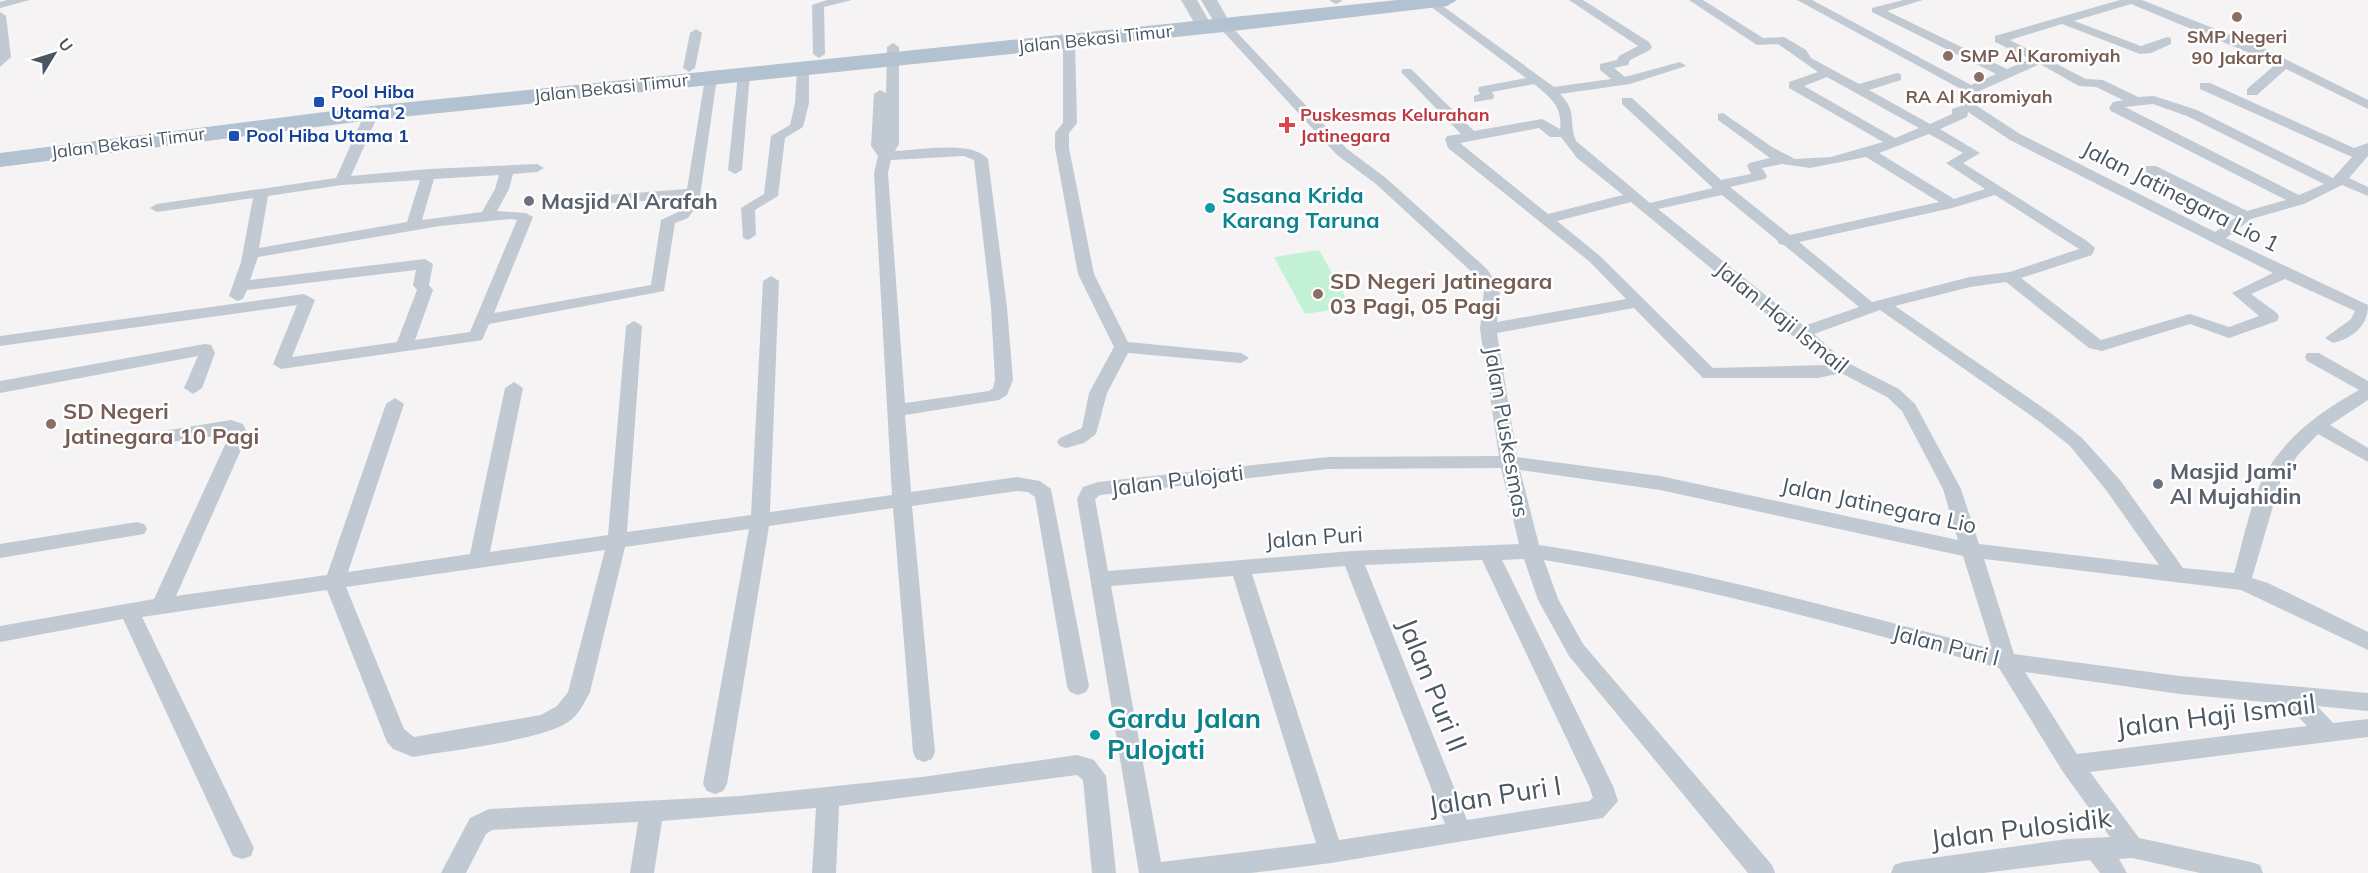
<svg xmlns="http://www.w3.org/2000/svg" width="2368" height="873" viewBox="0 0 2368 873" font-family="Mulish,sans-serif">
	<rect width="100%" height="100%" fill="#f5f3f3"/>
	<path fill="#c3f1d5" d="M1319 250 1351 307 1305 314 1274 257Z"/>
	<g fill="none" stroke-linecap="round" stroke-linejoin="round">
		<g fill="#c1cad2" fill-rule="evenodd">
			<path d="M7 0H30L0 8V2Z"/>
			<path d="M827 0H852L824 7 825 54 819 58 813 54 812 5Z"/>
			<path d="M1329 0H1341L1342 1 1336 4Z"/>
			<path d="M1569 0H1583L1649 42 1652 47 1650 50 1630 60 1628 65 1614 68 1625 77 1680 62 1686 66 1630 84 1560 94C1578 112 1568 121 1576 141L1650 203 1713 188 1622 104V98H1632L1721 180 1751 174 1747 166 1749 163 1770 158 1718 120V114L1723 113 1772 147 1795 159 1831 157 1883 142 1789 88V82L1818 72 1778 44 1757 45 1689 0H1703L1763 38 1784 37 1806 50 1811 58 1859 84 1897 73 1901 74V80L1869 90 1930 124 1952 114V109L1961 106 1959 100 1962 91 1959 88 1797 0H1812L1971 85 1996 74 1872 12V8L1903 0H1923L1887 11 2007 69 2030 59 1995 42V36L2120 0H2142L2261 47 2368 100V109L2286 69 2257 95H2247V89L2276 64 2131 4 2074 21 2141 46 2167 37 2171 38V44L2151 53 2140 54 2062 24 2010 40 2086 79 2103 80 2138 97 2154 96 2197 110 2333 178 2352 157 2200 89V83H2210L2354 148 2368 143V156L2349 178 2368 187V196L2342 185 2304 204 2251 219 2226 238 2368 305C2368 326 2353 338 2333 343L2325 338 2351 319 2355 311 2285 279 2251 294 2277 313 2279 317 2277 321 2229 338 2190 324 2102 351 2089 348 2006 282 1970 287 1895 306 2052 414 2082 438 2120 480 2183 568 2234 573C2242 545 2251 501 2264 476 2285 437 2321 411 2359 390L2307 361 2305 357 2307 353H2319L2368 381V400L2330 425 2368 448V462L2318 434 2298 455 2281 479 2252 578 2268 583 2368 632V650L2241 590 1984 559 2014 654 2180 676 2368 693V711L2317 706 2333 723 2368 719V737L2090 772 2139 838 2251 862 2260 865 2263 873H2200L2132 858 2119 859 2127 873H2100L2090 860 1983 873H1891L1894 865 1903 862 2067 839 2110 837 2063 772 1999 668C1848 628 1698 584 1544 560L1558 599 1583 644 1772 865 1775 873H1748L1569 656 1538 600 1524 559 1502 560 1613 786 1618 801 1603 818 1331 863 1251 873H1139L1077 499 1083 487 1098 482 1328 457 1499 456 1480 329 1484 289 1475 275 1376 184 1337 155 1218 26 1228 23 1347 149 1386 178 1487 269 1500 289 1497 322 1626 299 1590 262 1448 148 1445 139 1447 136 1461 134 1401 72 1403 69H1411L1474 131 1542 119 1560 129C1563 107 1550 97 1534 84L1492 92 1494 96 1493 99 1474 102V96L1480 94 1478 90 1479 87 1526 78 1426 3 1436 1 1554 87 1611 79 1600 70V64L1617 60 1619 56 1638 46ZM2040 64 2079 86 2096 87 2123 100 2113 102 2109 108 2111 111 2286 200 2247 211 2156 166H2146V172L2236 217 2215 232 2020 134 1974 104 1975 93ZM1827 77 1919 128 1895 138 1804 86ZM2153 104 2187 116 2324 184 2299 195 2125 107ZM1968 112 2010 140 2273 273 2232 293 2259 316 2229 327 2190 314 2101 340 2021 278 2092 255 2095 248 2087 241 1963 163 1980 153 1940 129 1967 117ZM1539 128 1550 137H1561L1577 158 1623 195 1548 214 1460 143ZM1929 134 1963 153 1946 163 1985 189 1954 199 1879 153ZM1866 157 1939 202 1790 235 1730 187 1765 179 1767 176 1762 168 1782 164 1810 168ZM1722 195 1777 240 1779 244 1784 245 1859 307 1804 326 1658 209ZM1995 195 2079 249 2010 272 1970 277 1872 302 1799 242 1952 208ZM1631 202 1828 365 1713 368 1600 256 1557 221ZM1634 308 1703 378H1818L1841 373 1887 397 1902 411 1943 489 1958 540 1660 476 1517 457 1497 333ZM1880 310 2040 422 2070 446 2106 490 2159 565 1979 544 1961 489 1915 404 1899 389 1844 361 1814 334ZM1501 468 1519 544 1352 551 1108 571 1095 499 1100 495 1328 469ZM1520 470 1660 490 1963 556 1992 649C1842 610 1692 568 1539 545ZM1482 560 1589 786 1593 798 1589 801 1467 820 1365 565ZM1345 566 1445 824 1339 840 1252 574ZM1233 576 1316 843 1161 862 1111 586ZM2025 672 2180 694 2286 704 2307 726 2077 754Z"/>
			<path d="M0 12 6 16 11 57 0 67Z"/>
			<path d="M696 29 702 33 695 68 689 72 683 68 690 33Z"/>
			<path d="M1069 38 1075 42 1077 123 1069 133V148L1094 274 1128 342 1241 353 1249 358 1241 363 1128 353 1107 393 1096 434 1084 443 1066 448 1060 446 1057 442 1060 438 1082 428 1089 393 1114 347 1078 274 1055 148V133L1063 123V42Z"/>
			<path d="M893 43 899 47V144L895 151C918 150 973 140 988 159L1007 307 1013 380 1007 395 999 400 905 415 911 492 1017 477 1040 481 1051 489 1089 686 1086 692 1078 695 1070 692 1067 686 1035 497 1028 492 1017 491 912 506 935 752 932 759 924 762 916 759 913 752 893 508 769 526 727 784 723 791 715 794 707 791 703 784 749 529 625 547 590 692C584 703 579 715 568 722 540 741 450 750 413 757L393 749 387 742 327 590 142 617 254 848 251 856 242 859 233 856 123 619 0 642V626L154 599 230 434 157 444 151 442 148 438 151 434 157 432 231 420 243 424 248 434 176 596 327 575 386 404 395 398 404 404 348 572 470 554 505 388 514 382 523 388 490 552 608 535 626 326 634 321 642 326 627 532 751 515 763 281 771 276 779 281 770 512 892 495 874 173 878 156 871 146 874 94 880 90 886 93 887 47ZM964 156 974 160 991 307 995 380 993 388 989 391 905 403 888 173 891 160ZM605 550 568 692 557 706 541 715 414 737 404 729 346 587Z"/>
			<path d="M803 64 809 68V103L803 127 785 138 778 196 755 210 756 235 748 240 743 238 741 208 764 194 771 136 790 125 795 103 797 68Z"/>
			<path d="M744 70 750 74 742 170 735 174 728 170 738 74Z"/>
			<path d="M711 74 717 78 699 203 688 218 675 223 664 291 489 324 482 340 476 341 281 369 273 364 297 305 0 346V336L304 294 315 300 292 357 397 342 417 290 413 285 416 270 247 290 243 299 237 301 229 296 241 262 253 198 157 212 150 208 157 204 336 178 365 113 372 109 379 113 351 176 429 169 537 164 544 168 537 172 513 174 509 189 497 211 526 213 533 217 494 313 651 285 661 220 678 212 686 198 567 206 560 202 567 198 687 189 705 78ZM499 175 495 189 482 212 422 220 434 179ZM420 180 407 222 259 248 268 196 342 185ZM510 219 517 220 470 332 415 340 433 290 429 285 433 264 425 259 250 280 258 257 440 226Z"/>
			<path d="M205 344 211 345 215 353 202 388 193 394 184 388 198 356 0 393V381Z"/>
			<path d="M137 522 144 524 147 529 144 534 0 558V544Z"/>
			<path d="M1077 755 1094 760 1106 776 1116 873H1092L1083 780 1077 775 839 806 836 873H812L816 808 662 821 654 873H630L638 822 492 830 486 834 466 873H441L470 818 489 809 740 796 922 777Z"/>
		</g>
		<g fill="#c1cad2" fill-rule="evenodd">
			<path d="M1181 0H1197L1213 28 1211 31H1199Z"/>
			<path d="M1201 0H1217L1232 26 1230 29H1218Z"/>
		</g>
		<path fill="#b3c2d1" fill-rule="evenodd" d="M1397 0H1457L1447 6 1224 32 372 120 0 167V153L372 106Z"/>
	</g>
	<g fill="#8d6e63" stroke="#fff" stroke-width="2">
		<circle cx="2237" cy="17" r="6"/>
		<circle cx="1948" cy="56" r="6"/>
		<circle cx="1979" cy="77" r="6"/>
		<circle cx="1318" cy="294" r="6"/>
		<circle cx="51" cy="424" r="6"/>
	</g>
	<g fill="#1a4fb4" stroke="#fff" stroke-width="2">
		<rect x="313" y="96" width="12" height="12" rx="3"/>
		<rect x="228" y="130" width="12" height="12" rx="3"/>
	</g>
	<path fill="#e0444e" stroke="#fff" stroke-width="2" d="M1284 116h6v6h6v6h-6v6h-6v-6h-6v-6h6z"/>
	<g fill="#6b7280" stroke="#fff" stroke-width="2">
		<circle cx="529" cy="201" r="6"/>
		<circle cx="2158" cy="484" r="6"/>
	</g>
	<g fill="#0f9aa8" stroke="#fff" stroke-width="2">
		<circle cx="1210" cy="208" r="6"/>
		<circle cx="1095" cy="735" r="6"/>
	</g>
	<g text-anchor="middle" stroke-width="5" stroke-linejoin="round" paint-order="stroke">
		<g font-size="18" font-weight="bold" fill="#785e54" stroke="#fff">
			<text x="2237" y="43">SMP Negeri<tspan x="2237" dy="21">90 Jakarta</tspan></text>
			<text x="1960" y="62" text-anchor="start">SMP Al Karomiyah</text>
			<text x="1979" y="103">RA Al Karomiyah</text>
		</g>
		<g font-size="18" fill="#4a5661" stroke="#fff">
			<text transform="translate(1095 39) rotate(-6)" y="6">Jalan Bekasi Timur</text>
			<text transform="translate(611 88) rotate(-6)" y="6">Jalan Bekasi Timur</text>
			<text transform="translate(128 143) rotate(-7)" y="6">Jalan Bekasi Timur</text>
		</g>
		<g font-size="18" font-weight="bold" fill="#164399" stroke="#fff" text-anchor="start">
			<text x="331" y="98">Pool Hiba<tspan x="331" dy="21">Utama 2</tspan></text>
			<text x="246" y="142">Pool Hiba Utama 1</text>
		</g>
		<g font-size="18" font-weight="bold" fill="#be3a42" stroke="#fff" text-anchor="start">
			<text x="1300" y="121">Puskesmas Kelurahan<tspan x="1300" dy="21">Jatinegara</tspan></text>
		</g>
		<g font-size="22" font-weight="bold" fill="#0d838f" stroke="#fff" text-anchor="start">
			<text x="1222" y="203">Sasana Krida<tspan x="1222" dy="25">Karang Taruna</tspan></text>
		</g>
		<g font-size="22" fill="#4a5661" stroke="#fff">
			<text transform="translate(2181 196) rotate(27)" y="8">Jalan Jatinegara Lio 1</text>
			<text transform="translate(1782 317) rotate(39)" y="8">Jalan Haji Ismail</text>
			<text transform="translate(1507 432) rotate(80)" y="8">Jalan Puskesmas</text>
			<text transform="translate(1177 480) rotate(-7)" y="8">Jalan Pulojati</text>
			<text transform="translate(1879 505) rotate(12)" y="8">Jalan Jatinegara Lio</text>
			<text transform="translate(1314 537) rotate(-4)" y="8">Jalan Puri</text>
			<text transform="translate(1946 645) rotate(14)" y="8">Jalan Puri I</text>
		</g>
		<g font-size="22" font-weight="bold" fill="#5b616d" stroke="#fff" text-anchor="start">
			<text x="541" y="209">Masjid Al Arafah</text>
			<text x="2170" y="479">Masjid Jami'<tspan x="2170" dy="25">Al Mujahidin</tspan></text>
		</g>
		<g font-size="22" font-weight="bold" fill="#785e54" stroke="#fff" text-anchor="start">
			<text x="1330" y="289">SD Negeri Jatinegara<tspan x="1330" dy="25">03 Pagi, 05 Pagi</tspan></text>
			<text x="63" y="419">SD Negeri<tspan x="63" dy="25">Jatinegara 10 Pagi</tspan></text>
		</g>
		<g font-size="27" fill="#4a5661" stroke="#fff">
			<text transform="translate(1432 685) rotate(68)" y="9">Jalan Puri II</text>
			<text transform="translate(2216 716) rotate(-7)" y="9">Jalan Haji Ismail</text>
			<text transform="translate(1495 796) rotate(-9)" y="9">Jalan Puri I</text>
			<text transform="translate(2021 829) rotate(-7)" y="9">Jalan Pulosidik</text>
		</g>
		<g font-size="27" font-weight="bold" fill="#0d838f" stroke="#fff" text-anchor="start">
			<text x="1107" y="728">Gardu Jalan<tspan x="1107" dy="31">Pulojati</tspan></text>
		</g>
	</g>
	<g transform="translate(54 54) rotate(52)" stroke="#ffffff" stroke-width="4.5" paint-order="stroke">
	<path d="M0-4.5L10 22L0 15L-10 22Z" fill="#4a5661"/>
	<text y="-9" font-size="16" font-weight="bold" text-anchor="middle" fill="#4a5661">U</text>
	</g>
</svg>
